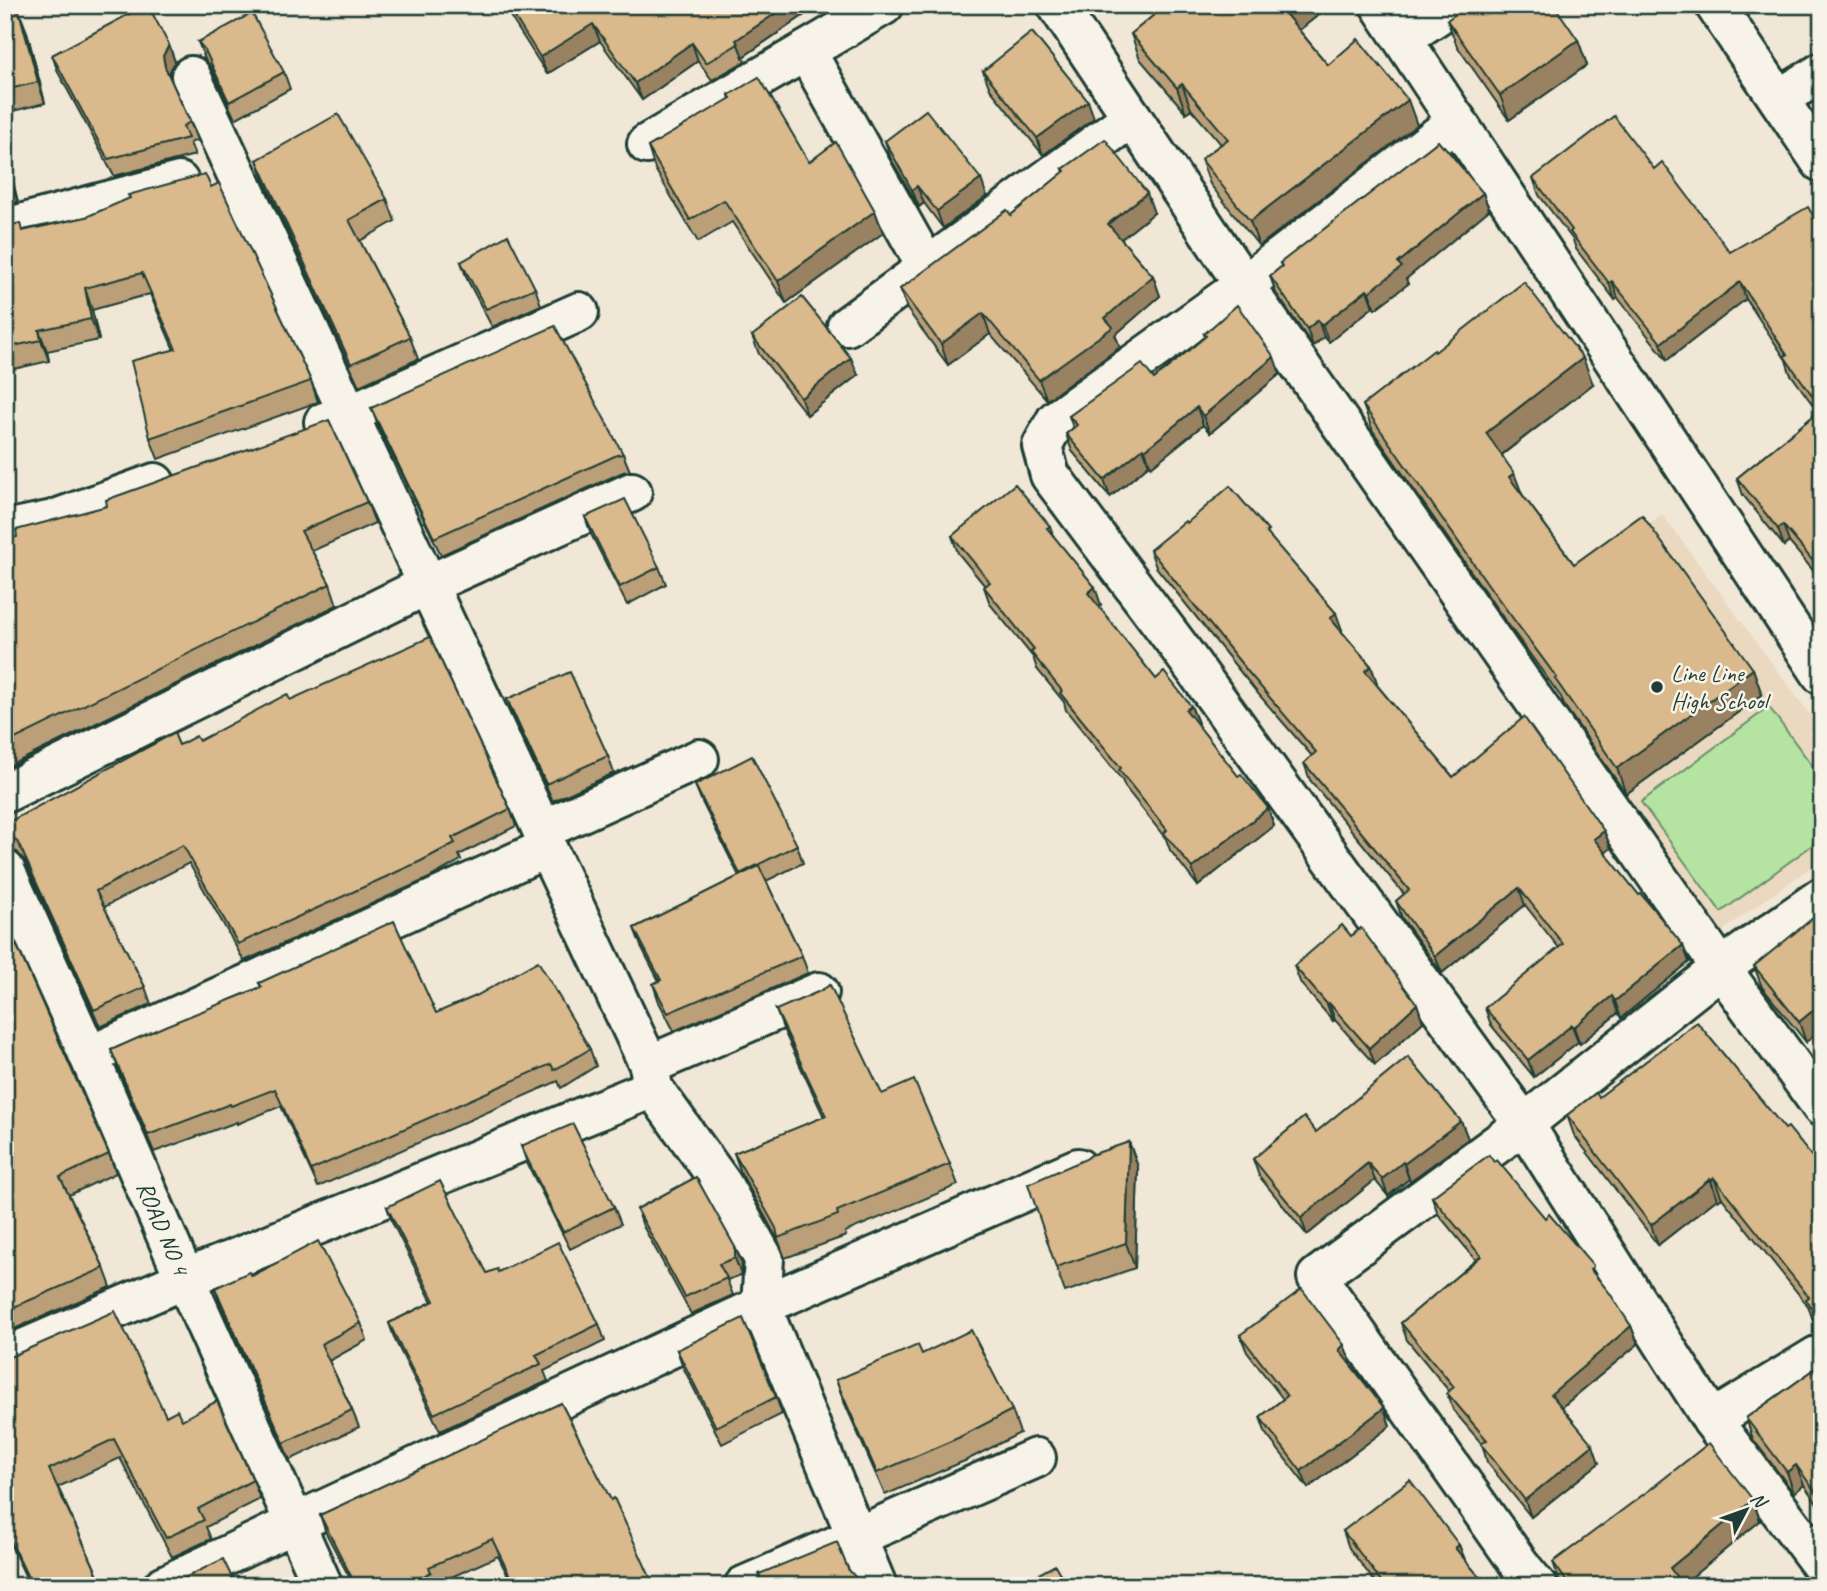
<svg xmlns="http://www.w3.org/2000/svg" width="1827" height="1591" viewBox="0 0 1827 1591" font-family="Caveat,sans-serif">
	<rect width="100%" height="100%" fill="#f1e7d6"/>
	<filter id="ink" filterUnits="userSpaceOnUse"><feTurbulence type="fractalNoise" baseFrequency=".0143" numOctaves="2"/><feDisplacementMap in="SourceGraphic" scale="14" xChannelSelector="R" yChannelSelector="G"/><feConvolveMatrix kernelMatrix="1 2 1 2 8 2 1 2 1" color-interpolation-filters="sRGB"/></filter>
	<g filter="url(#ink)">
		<path fill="#ead9c0" d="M1662 514 1822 731V859L1714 937 1492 642Z"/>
		<path fill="#b4e3a2" stroke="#6a906b" stroke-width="2" d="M1769 707 1822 779V838L1721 912 1641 802Z"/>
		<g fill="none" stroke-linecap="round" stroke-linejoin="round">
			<g stroke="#1f3d34" stroke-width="44">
				<g id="minor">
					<path d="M1057 5 1244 285 1721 968 1822 1107"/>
					<path d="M1380 5 1822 675"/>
					<path d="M1715 5 1821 162"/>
					<path d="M1403 38 1453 5"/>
					<path d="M806 51 927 267"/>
					<path d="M191 76 542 830 547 848 649 1065 653 1088 722 1184 764 1259 761 1306 877 1586"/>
					<path d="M1779 99 1822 72"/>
					<path d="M1457 121 1244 285 1056 420 1042 446 1050 475 1179 647 1524 1124 1712 1420 1822 1566"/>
					<path d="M647 144 884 5"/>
					<path d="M5 228 179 182"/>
					<path d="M847 326 1132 117"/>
					<path d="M324 422 349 414 579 312"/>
					<path d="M5 530 53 520 155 483"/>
					<path d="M5 793 427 585 632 492"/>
					<path d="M542 830 699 759"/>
					<path d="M5 870 89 1056 185 1279 323 1586"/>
					<path d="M89 1056 547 848"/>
					<path d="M649 1065 819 992"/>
					<path d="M5 1357 185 1279 653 1088"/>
					<path d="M1712 1420 1817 1356"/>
					<path d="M163 1586 295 1523 761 1306 1078 1168"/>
					<path d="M744 1586 1036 1458"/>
					<path d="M1537 1586 1522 1568 1317 1277 1524 1124 1721 968 1822 897"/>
				</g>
			</g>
			<use href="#minor" stroke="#f7f3e8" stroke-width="38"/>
		</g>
		<g fill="#bb9f78" stroke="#1f3d34" stroke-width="2">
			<path d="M503 5H801L804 15 743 57 745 61 712 80 698 61 642 100 600 41 547 74Z"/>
			<path d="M1166 5H1331L1299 30 1328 65 1417 125 1259 246 1210 184 1201 159 1221 144 1191 109 1186 113 1140 59 1131 34Z"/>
			<path d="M5 14 27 32 45 103 5 113Z"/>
			<path d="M1447 20 1578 40 1587 65 1509 120 1457 46Z"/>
			<path d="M198 42 284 72 290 89 235 119 211 67 205 59Z"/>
			<path d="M169 45 175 62 169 73 170 79 190 122 197 140 190 143 195 155 114 176 58 72 52 55Z"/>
			<path d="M983 71 1094 118 1043 155 990 89Z"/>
			<path d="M729 95 809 162 875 211 883 233 786 303 732 222 698 242 655 169 648 147 730 99Z"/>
			<path d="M885 141 987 196 943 228 924 203 919 207 891 159Z"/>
			<path d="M5 150 18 202 5 205Z"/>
			<path d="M257 160 387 199 395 221 360 241 410 337 418 359 359 386 265 182Z"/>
			<path d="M1063 169 1154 213 1121 239 1153 276 1160 296 1115 335 1120 347 1047 400 990 334 948 365 907 309 900 289 1011 215 1064 172Z"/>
			<path d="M1654 169 1730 252 1822 231V581L1789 542 1784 546 1743 495 1737 478 1818 412 1790 373 1786 360 1746 299 1667 360 1618 298 1615 300 1576 249 1573 240 1539 195 1533 178Z"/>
			<path d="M211 187 311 381 318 402 158 459 150 438 174 350 150 294 92 310 99 340 47 351 49 361 5 371V227L23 230 86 217Z"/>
			<path d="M1483 193 1489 210 1406 279 1408 284 1375 309 1373 307 1329 342 1324 337 1313 346 1276 293 1270 276 1281 267 1280 263Z"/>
			<path d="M461 262 535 288 541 305 492 327 467 279Z"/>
			<path d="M1204 334 1280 374 1210 433 1203 425 1151 467 1149 465 1110 497 1072 451 1066 434 1073 428 1069 416 1154 379 1205 337Z"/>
			<path d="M752 336 858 375 807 415 759 354Z"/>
			<path d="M1435 352 1593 384 1502 455 1522 494 1574 564 1753 669 1762 695 1626 794 1564 705 1561 697 1502 616 1373 431 1363 405Z"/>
			<path d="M371 408 623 454 630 471 623 472 441 555 378 425Z"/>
			<path d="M367 502 375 523 312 551 330 584 337 605 5 768V539Z"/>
			<path d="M585 517 659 567 666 584 627 605 591 534Z"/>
			<path d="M1187 523 1270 537 1342 630 1341 631 1371 666 1377 683 1376 684 1453 777 1604 831 1611 848 1605 853 1689 962 1621 1018 1618 1013 1580 1044 1578 1042 1534 1077 1491 1025 1485 1008 1559 948 1525 905 1442 973 1402 918 1396 901 1404 894 1310 780 1304 763 1312 756 1255 690 1156 567 1150 550Z"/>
			<path d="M1050 526 1054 537 1101 605 1099 607 1156 679 1191 706 1198 723 1197 724 1238 776 1268 808 1274 826 1198 886 1170 850 1166 839 1125 787 1122 780 1066 710 1064 702 1037 669 1033 657 990 604 984 587 985 586 958 553 952 536Z"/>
			<path d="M507 699 608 756 614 773 553 801 513 716Z"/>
			<path d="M290 700 510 809 516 826 459 855 461 860 427 879 244 961 189 863 104 907 145 987 151 1004 100 1027 25 861 17 852 5 849V824L179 745 199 741Z"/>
			<path d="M695 785 797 845 803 863 766 881 802 956 808 973 674 1031 659 1002 653 984 659 981 641 946 634 928 739 876 702 802Z"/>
			<path d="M1822 916 1806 1042 1762 987 1754 966Z"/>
			<path d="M1351 936 1417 1004 1423 1022 1375 1065 1335 1020 1333 1021 1301 984 1294 966Z"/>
			<path d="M5 950 109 1154 116 1173 69 1195 104 1268 111 1287 5 1333Z"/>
			<path d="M259 983 436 1013 590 1049 596 1066 561 1088 558 1081 318 1187 281 1106 237 1124V1122L154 1152 118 1067 111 1050 261 987Z"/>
			<path d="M776 1010 882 1094 950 1164 958 1185 845 1232 846 1236 785 1258 779 1242 741 1173 734 1153 824 1117 784 1031Z"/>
			<path d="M1599 1097 1785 1129 1822 1169V1332L1813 1320 1808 1306 1722 1198 1718 1201 1717 1199 1658 1245 1574 1135 1567 1115Z"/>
			<path d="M1461 1121 1468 1139 1410 1181 1409 1179 1388 1196 1375 1180 1307 1235 1259 1176 1253 1159 1316 1132Z"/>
			<path d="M1129 1142 1138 1167 1135 1268 1065 1292 1056 1267Z"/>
			<path d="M521 1146 614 1207 621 1224 570 1249 527 1163Z"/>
			<path d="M696 1177 742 1264 741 1275 727 1280 733 1295 691 1314 643 1226 637 1209Z"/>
			<path d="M1432 1197 1545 1218 1597 1278 1631 1326 1638 1344 1562 1407 1599 1463 1531 1517 1487 1462 1482 1444 1453 1410 1447 1393 1449 1391 1407 1340 1401 1323 1476 1260 1438 1214Z"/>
			<path d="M387 1207 487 1273 498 1272 599 1324 605 1341 544 1371 548 1381 440 1431 395 1340 389 1323 432 1302 393 1224Z"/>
			<path d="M252 1276 361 1323 367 1340 329 1361 352 1410 359 1427 290 1460 221 1306 215 1288Z"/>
			<path d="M1240 1335 1344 1345 1351 1363H1349L1384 1408 1390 1426 1308 1488 1266 1434 1260 1417 1283 1399 1247 1352Z"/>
			<path d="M677 1350 776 1397 782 1414 722 1444 683 1367Z"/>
			<path d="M922 1354 1012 1410 1020 1433 967 1460 885 1495 844 1402 836 1380Z"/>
			<path d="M5 1359 166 1416 182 1420 253 1480 260 1499 206 1527 211 1539 172 1557 120 1458 58 1487 103 1586H30L5 1533Z"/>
			<path d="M1822 1364V1511L1804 1485 1794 1493 1753 1439 1746 1418Z"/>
			<path d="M561 1403 653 1586H513L498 1556 436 1584V1586H354L326 1533 320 1515Z"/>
			<path d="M1753 1500 1760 1521 1682 1585 1683 1586H1562L1560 1583 1553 1562Z"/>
			<path d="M1343 1531 1459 1545 1464 1559 1487 1586H1378L1349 1548Z"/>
		</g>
		<g fill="#998262" stroke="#1f3d34" stroke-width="2">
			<path d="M788 5H801L804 15 743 57 736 40Z"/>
			<path d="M1290 5H1331L1292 36 1283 11Z"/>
			<path d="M19 11 27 32 45 103 38 82Z"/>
			<path d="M593 24 600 41 547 74 540 57Z"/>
			<path d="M1578 40 1587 65 1509 120 1500 95Z"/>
			<path d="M692 43 698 61 642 100 635 83Z"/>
			<path d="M169 45 175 62 169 73 171 85 165 67 163 56Z"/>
			<path d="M1182 84 1191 109 1186 113 1177 88Z"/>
			<path d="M1408 100 1417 125 1259 246 1250 221Z"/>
			<path d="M1088 101 1094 118 1043 155 1037 138Z"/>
			<path d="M5 150 18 202 10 181 5 161Z"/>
			<path d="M981 179 987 196 943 228 937 211Z"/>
			<path d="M917 186 924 203 919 207 912 190Z"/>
			<path d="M1147 193 1154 213 1115 244 1108 224Z"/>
			<path d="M1483 193 1489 210 1406 279 1408 284 1375 309 1369 292 1398 263Z"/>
			<path d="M875 211 883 233 786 303 778 281Z"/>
			<path d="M1153 276 1160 296 1115 335 1120 347 1047 400 1039 380 1105 318Z"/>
			<path d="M1612 281 1618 298 1615 300 1609 283Z"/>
			<path d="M1740 282 1746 299 1667 360 1661 343Z"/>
			<path d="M85 288 92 310 99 340 91 319Z"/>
			<path d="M1367 290 1373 307 1329 342 1322 325Z"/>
			<path d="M983 313 990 334 948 365 941 344Z"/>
			<path d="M1318 320 1324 337 1313 346 1307 329Z"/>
			<path d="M39 330 47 351 49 361 41 340Z"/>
			<path d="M1274 357 1280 374 1210 433 1203 416Z"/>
			<path d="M851 358 858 375 807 415 801 398Z"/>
			<path d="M1583 358 1593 384 1496 459 1486 433Z"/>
			<path d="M1197 407 1203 425 1151 467 1145 450Z"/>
			<path d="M1143 448 1149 465 1110 497 1104 480Z"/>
			<path d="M1514 473 1524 499 1509 477Z"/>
			<path d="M1783 525 1789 542 1784 546 1778 529Z"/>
			<path d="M1095 587 1101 605 1094 610 1088 593Z"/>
			<path d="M1336 613 1342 630 1336 635 1330 618Z"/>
			<path d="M1371 666 1377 683 1371 688 1365 671Z"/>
			<path d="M1753 669 1762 695 1626 794 1617 768Z"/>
			<path d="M1191 706 1198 723 1192 728 1186 710Z"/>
			<path d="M1268 808 1274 826 1198 886 1192 868Z"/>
			<path d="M1604 831 1611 848 1601 856 1594 839Z"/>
			<path d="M1519 888 1525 905 1442 973 1435 956Z"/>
			<path d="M1683 945 1689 962 1621 1018 1615 1001Z"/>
			<path d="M1612 996 1618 1013 1580 1044 1574 1027Z"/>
			<path d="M1329 1003 1335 1020 1333 1021 1327 1004Z"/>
			<path d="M1822 1003V1030L1806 1042 1799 1022Z"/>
			<path d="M1417 1004 1423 1022 1375 1065 1369 1048Z"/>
			<path d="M1572 1025 1578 1042 1534 1077 1528 1060Z"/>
			<path d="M1461 1121 1468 1139 1410 1181 1404 1164Z"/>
			<path d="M1129 1142 1138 1167 1135 1268 1126 1243Z"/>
			<path d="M1403 1162 1409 1179 1388 1196 1382 1179Z"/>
			<path d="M1368 1163 1375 1180 1307 1235 1301 1218Z"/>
			<path d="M1714 1178 1722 1198 1718 1201 1711 1181Z"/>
			<path d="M1710 1179 1717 1199 1658 1245 1651 1225Z"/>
			<path d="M735 1247 742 1264 741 1275 735 1258Z"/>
			<path d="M1631 1326 1638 1344 1557 1411 1551 1394Z"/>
			<path d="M1344 1345 1351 1363 1345 1367 1339 1350Z"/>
			<path d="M1384 1408 1390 1426 1308 1488 1301 1471Z"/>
			<path d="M1593 1445 1599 1463 1531 1517 1525 1500Z"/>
			<path d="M1796 1465 1804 1485 1794 1493 1787 1472Z"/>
			<path d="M1753 1500 1760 1521 1681 1586 1670 1568Z"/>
			<path d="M1459 1545 1466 1562 1455 1548Z"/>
		</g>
		<g fill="#dab98c" stroke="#1f3d34" stroke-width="2">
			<path d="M146 5H148L169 45 163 56 165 67 190 122 183 126 188 138 108 159 52 55Z"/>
			<path d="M507 5H788L736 40 738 44 706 63 692 43 635 83 593 24 540 57Z"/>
			<path d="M1166 5H1290L1283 11 1328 65 1358 39 1408 100 1250 221 1201 159 1228 139 1182 84 1177 88 1131 34Z"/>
			<path d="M1469 5H1554L1578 40 1500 95 1447 20Z"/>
			<path d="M19 11 38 82 5 90V14Z"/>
			<path d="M252 13 284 72 229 102 205 50 198 42Z"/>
			<path d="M1032 32 1088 101 1037 138 983 71Z"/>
			<path d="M759 77 809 162 836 142 875 211 778 281 724 200 690 220 648 147 731 98 729 95Z"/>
			<path d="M926 110 981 179 937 211 917 186 912 190 885 141Z"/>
			<path d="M338 114 387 199 349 220 410 337 351 364 257 160Z"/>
			<path d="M1614 116 1654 169 1662 162 1730 252 1808 207 1822 231V261L1821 262 1822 264V409L1784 356 1787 355 1740 282 1661 343 1612 281 1609 283 1570 232 1572 230 1533 178Z"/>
			<path d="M1105 139 1147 193 1108 224 1153 276 1105 318 1113 327 1039 380 983 313 941 344 900 289 1007 210 1011 215 1065 171 1063 169Z"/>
			<path d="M1438 141 1443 147 1444 146 1483 193 1398 263 1402 267 1369 292 1367 290 1322 325 1318 320 1307 329 1270 276 1282 266 1280 263Z"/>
			<path d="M5 161 10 181 5 182Z"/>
			<path d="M205 174 211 187 219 183 311 381 150 438 131 361 176 349 142 273 85 288 91 319 39 330 41 340 5 348V227L20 223 22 231 86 217 130 198 128 195Z"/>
			<path d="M508 235 535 288 486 309 461 262Z"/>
			<path d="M1524 282 1583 358 1486 433 1514 473 1509 477 1574 564 1642 515 1753 669 1617 768 1555 679 1557 678 1492 590 1363 405 1434 350 1435 352Z"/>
			<path d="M802 297 851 358 801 398 752 336Z"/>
			<path d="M1237 305 1274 357 1203 416 1197 407 1145 450 1143 448 1104 480 1066 434 1077 425 1069 416 1142 364 1154 379 1206 336 1204 334Z"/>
			<path d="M555 326 623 454 617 455 434 538 371 408Z"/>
			<path d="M1822 409V572L1783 525 1778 529 1737 478Z"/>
			<path d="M329 420 367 502 301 531 330 584 5 744V539L17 537 16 530 107 506 106 500Z"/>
			<path d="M1015 484 1050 526 1047 528 1095 587 1088 593 1156 679 1164 672 1191 706 1186 710 1238 776 1241 774 1268 808 1192 868 1164 833 1167 830 1119 770 1121 768 1060 693 1062 691 1031 652 1034 649 984 587 990 582 952 536Z"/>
			<path d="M1230 486 1268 531 1266 532 1336 613 1330 618 1371 666 1365 671 1453 777 1524 717 1604 831 1594 839 1639 895 1641 894 1683 945 1615 1001 1612 996 1574 1027 1572 1025 1528 1060 1485 1008 1563 944 1519 888 1435 956 1396 901 1409 890 1304 763 1316 752 1249 673 1150 550 1185 521 1187 523Z"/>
			<path d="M625 499 659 567 620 587 585 517Z"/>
			<path d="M430 637 510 809 452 838 455 843 421 861 238 944 183 845 96 891 145 987 94 1010 19 844 11 835 5 833V824L174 733 179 745 196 736 199 741 287 694 290 700Z"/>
			<path d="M570 672 608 756 546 784 507 699Z"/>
			<path d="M752 756 797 845 740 874 695 785Z"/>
			<path d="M759 866 802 956 668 1013 653 984 661 980 634 928Z"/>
			<path d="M1819 913 1822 916V1003L1799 1022 1754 966Z"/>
			<path d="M394 921 436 1013 476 996 538 961 590 1049 554 1070 551 1064 311 1170 275 1089 231 1106 230 1104 148 1135 111 1050 165 1026 262 987 259 983Z"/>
			<path d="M1342 925 1351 936 1361 928 1417 1004 1369 1048 1329 1003 1327 1004 1294 966Z"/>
			<path d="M17 946 109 1154 60 1177 104 1268 5 1311V950Z"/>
			<path d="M830 985 882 1094 914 1080 950 1164 837 1211 838 1215 778 1238 776 1228 734 1153 826 1116 776 1010 820 991Z"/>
			<path d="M1697 1022 1785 1129 1788 1127 1822 1169V1319L1817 1315 1806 1299 1809 1297 1714 1178 1711 1181 1710 1179 1651 1225 1567 1115 1596 1093 1599 1097Z"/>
			<path d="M1408 1057 1461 1121 1404 1164 1403 1162 1382 1179 1368 1163 1301 1218 1253 1159 1304 1117 1316 1132Z"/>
			<path d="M573 1124 614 1207 563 1232 521 1146Z"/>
			<path d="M1129 1142 1126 1243 1056 1267 1028 1184 1086 1159 1091 1155Z"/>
			<path d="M1489 1155 1494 1162 1497 1160 1545 1218 1549 1214 1593 1265V1267L1590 1269 1609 1292 1631 1326 1551 1394 1593 1445 1525 1500 1481 1444 1487 1440 1447 1393 1454 1387 1401 1323 1481 1256 1432 1197Z"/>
			<path d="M696 1177 735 1247V1258L719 1264 727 1278 685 1297 637 1209Z"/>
			<path d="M440 1181 487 1273 497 1269 498 1272 558 1242 599 1324 536 1355 541 1364 434 1414 389 1323 434 1301 387 1207Z"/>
			<path d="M318 1241 361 1323 321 1344 352 1410 284 1443 215 1288 249 1272 252 1276Z"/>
			<path d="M1302 1289 1344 1345 1339 1350 1384 1408 1301 1471 1260 1417 1287 1396 1240 1335Z"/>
			<path d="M115 1311 166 1416 177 1410 182 1420 217 1401 253 1480 198 1509 204 1520 166 1538 114 1439 49 1469 103 1586H32L5 1529V1359Z"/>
			<path d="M743 1318 776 1397 716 1427 677 1350Z"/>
			<path d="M971 1330 1012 1410 958 1438 877 1473 836 1380 918 1345 922 1354Z"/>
			<path d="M1822 1364V1501L1796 1465 1787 1472 1746 1418Z"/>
			<path d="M561 1403 611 1500 614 1498 651 1579 636 1586H515L492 1539 429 1567 431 1572 405 1586H356L320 1515Z"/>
			<path d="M1709 1443 1753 1500 1670 1568 1683 1586H1570L1553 1562 1652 1488Z"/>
			<path d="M1410 1480 1459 1545 1455 1548 1487 1586H1413L1410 1583 1406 1586H1385L1343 1531Z"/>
			<path d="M837 1542 848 1569 858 1580 860 1586H764L759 1574Z"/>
			<path d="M223 1559 236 1586H168Z"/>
			<path d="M1055 1565 1067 1586H1017Z"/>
		</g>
	</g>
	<circle fill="#1f3d34" stroke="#f7f3e8" stroke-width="2.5" cx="1657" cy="687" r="7"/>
	<g text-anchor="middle" stroke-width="5" stroke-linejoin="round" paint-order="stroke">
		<g font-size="24" fill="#1f3d34" stroke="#f7f3e8" text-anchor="start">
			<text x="1671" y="681">Line Line<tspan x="1671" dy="28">High School</tspan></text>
		</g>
		<g font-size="24" fill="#1f3d34" stroke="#f7f3e8">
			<text transform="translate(163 1228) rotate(67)" y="8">ROAD NO 4</text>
		</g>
	</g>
	<rect width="1827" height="1591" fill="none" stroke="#f7f3e8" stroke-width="28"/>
	<rect x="14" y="14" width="1799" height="1563" fill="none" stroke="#1f3d34" stroke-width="2.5" filter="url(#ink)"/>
	<g transform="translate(1746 1510) rotate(49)" stroke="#f7f3e8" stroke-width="5" paint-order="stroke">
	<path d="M0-5L12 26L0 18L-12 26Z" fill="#1f3d34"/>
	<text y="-10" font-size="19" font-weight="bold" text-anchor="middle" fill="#1f3d34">N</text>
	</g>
</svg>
